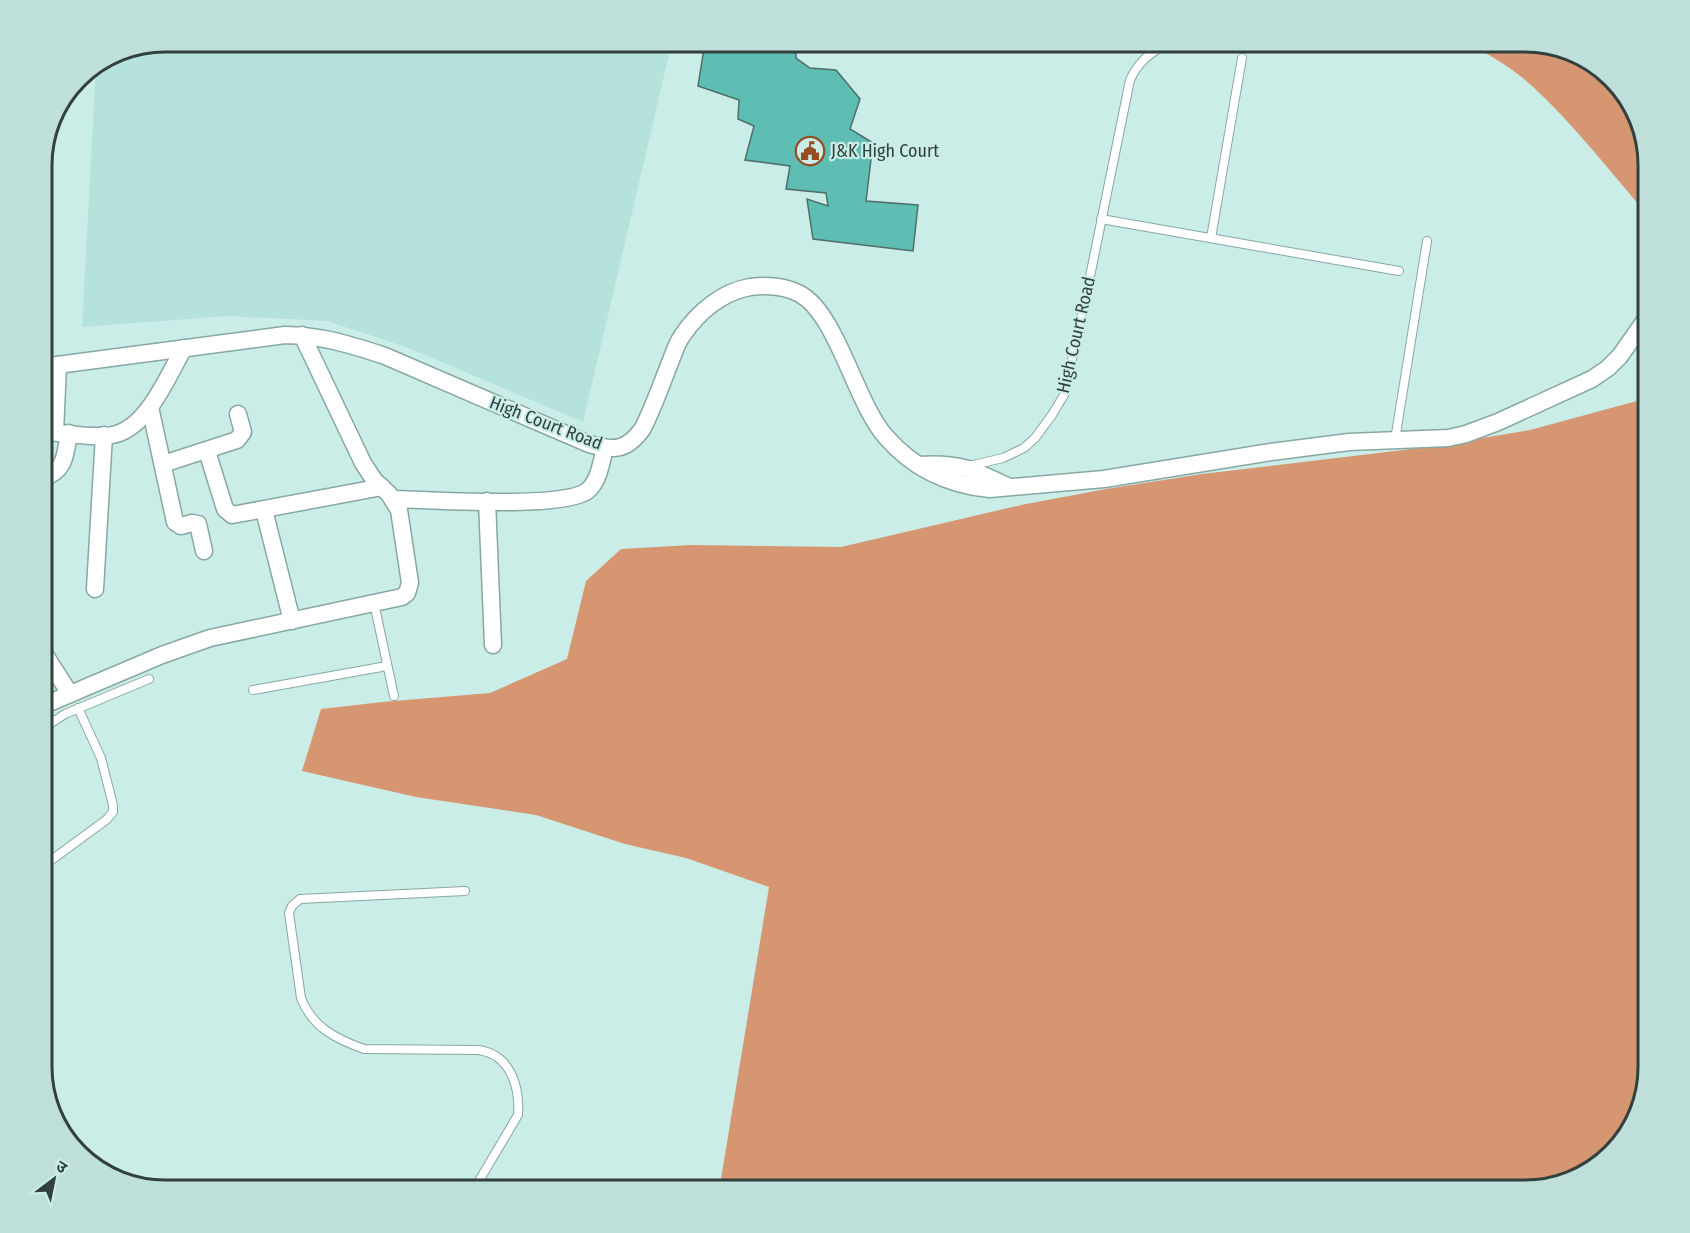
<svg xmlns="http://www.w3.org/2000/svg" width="1690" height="1233" viewBox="0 0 1690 1233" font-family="'Fira Sans Condensed','Noto Sans Devanagari',sans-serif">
	<rect width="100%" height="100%" fill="#cbede8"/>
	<path fill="#b6e2dc" d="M165 42H672L583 422 406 347 327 321 228 316 82 327 96 65 118 51Z"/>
	<g fill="#d69671">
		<path d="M1466 42H1525L1599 67 1635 110 1648 165V215C1610 172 1574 124 1531 85 1514 69 1486 53 1466 42Z"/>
		<path d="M1648 398V1068L1623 1142 1580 1178 1525 1191H719L769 887 686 858 625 844 536 815 416 797 302 771 321 709 382 702 490 693 567 659 586 581 621 549 691 545 841 547 1021 505 1106 489 1202 474 1428 447 1530 430Z"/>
	</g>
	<path fill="#5ebeb4" stroke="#4f6d69" stroke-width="1.5" d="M705 42H796V58L810 68 836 70 860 99 850 129 873 143 866 201 918 205 913 251 813 239 807 199 828 206 826 193 786 189 790 166 745 160 754 126 738 119 739 100 698 86Z"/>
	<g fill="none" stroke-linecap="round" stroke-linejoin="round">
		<g stroke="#87a7a3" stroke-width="10">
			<g id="lane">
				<path d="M1101 219 1399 271"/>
				<path d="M1211 238 1242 58"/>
				<path d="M1395 440 1427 241"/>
				<path d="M969 466 1003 458 1024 448 1035 438 1052 415 1064 395 1085 301 1130 80C1140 59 1150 54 1169 42"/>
				<path d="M374 603 394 696"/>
				<path d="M253 690 387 666"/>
				<path d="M42 729 65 714 149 679"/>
				<path d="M42 867 106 820 113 812V805L101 758 78 708"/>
				<path d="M465 891 300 899 292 906 289 913 301 998C312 1027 336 1039 364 1049L478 1050C510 1054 520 1086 518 1115L473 1191"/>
			</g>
		</g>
		<g stroke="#87a7a3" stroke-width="19">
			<g id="street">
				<path d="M42 367 285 335C320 335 352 345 385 356L589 444C614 451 627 451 643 428 653 408 661 386 669 365 673 356 676 344 682 336 698 312 722 292 750 287 766 285 785 286 800 294 837 314 856 404 886 437 913 468 949 485 990 489L1104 479 1271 452 1349 442 1448 438 1466 434 1498 422 1592 379 1608 368 1620 356 1648 316"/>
				<path d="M150 407 175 522 181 526 192 523 198 524 204 551"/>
				<path d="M42 432C65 432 90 439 112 435 147 429 167 377 184 348"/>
				<path d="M55 432 58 365"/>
				<path d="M207 451 225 509 232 515 382 487"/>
				<path d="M163 464 237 440 243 432 238 414"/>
				<path d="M918 465C958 462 972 469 1007 486"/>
				<path d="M42 478C66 471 65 455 69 433"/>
				<path d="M393 499C429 500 563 509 587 491 599 482 601 462 605 449"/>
				<path d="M487 501 493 645"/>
				<path d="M264 510 292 621"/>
				<path d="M95 589 104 435"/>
				<path d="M42 650 70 694"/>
				<path d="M42 706 162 655 210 638 402 597 407 593 410 583 399 510 389 494 374 480 363 463 302 335"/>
			</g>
		</g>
		<use href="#lane" stroke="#fff" stroke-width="8"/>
		<use href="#street" stroke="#fff" stroke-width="16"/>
	</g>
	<defs>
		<g id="civic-ring" transform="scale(1.5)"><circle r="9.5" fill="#cbede8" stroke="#934f22" stroke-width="1.5"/><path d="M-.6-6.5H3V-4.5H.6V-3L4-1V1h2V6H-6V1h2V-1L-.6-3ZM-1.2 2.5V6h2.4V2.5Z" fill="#934f22"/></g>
	</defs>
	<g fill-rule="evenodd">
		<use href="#civic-ring" x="810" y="151"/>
	</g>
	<g text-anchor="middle" stroke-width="4.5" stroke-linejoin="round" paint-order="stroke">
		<g font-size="18" fill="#32403e" stroke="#cbede8" text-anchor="start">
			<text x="831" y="157">J&amp;K High Court</text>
		</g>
		<g font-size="18" fill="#32403e" stroke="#cbede8">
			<text transform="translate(1076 335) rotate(-77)" y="6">High Court Road</text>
			<text transform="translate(546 423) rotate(21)" y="6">High Court Road</text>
		</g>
	</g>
	<path d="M0 0H1690V1233H0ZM165 52H1525A113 113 0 0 1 1638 165V1067A113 113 0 0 1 1525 1180H165A113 113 0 0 1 52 1067V165A113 113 0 0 1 165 52Z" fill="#bfdfda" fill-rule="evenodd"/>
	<path fill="none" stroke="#32403e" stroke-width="3" d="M165 52H1525A113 113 0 0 1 1638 165V1067A113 113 0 0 1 1525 1180H165A113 113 0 0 1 52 1067V165A113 113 0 0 1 165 52Z"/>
	<g transform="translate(54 1179) rotate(32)" stroke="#cbede8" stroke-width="4.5" paint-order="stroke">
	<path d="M0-4.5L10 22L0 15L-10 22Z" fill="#32403e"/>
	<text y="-9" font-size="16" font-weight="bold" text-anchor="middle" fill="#32403e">उ</text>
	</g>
</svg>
